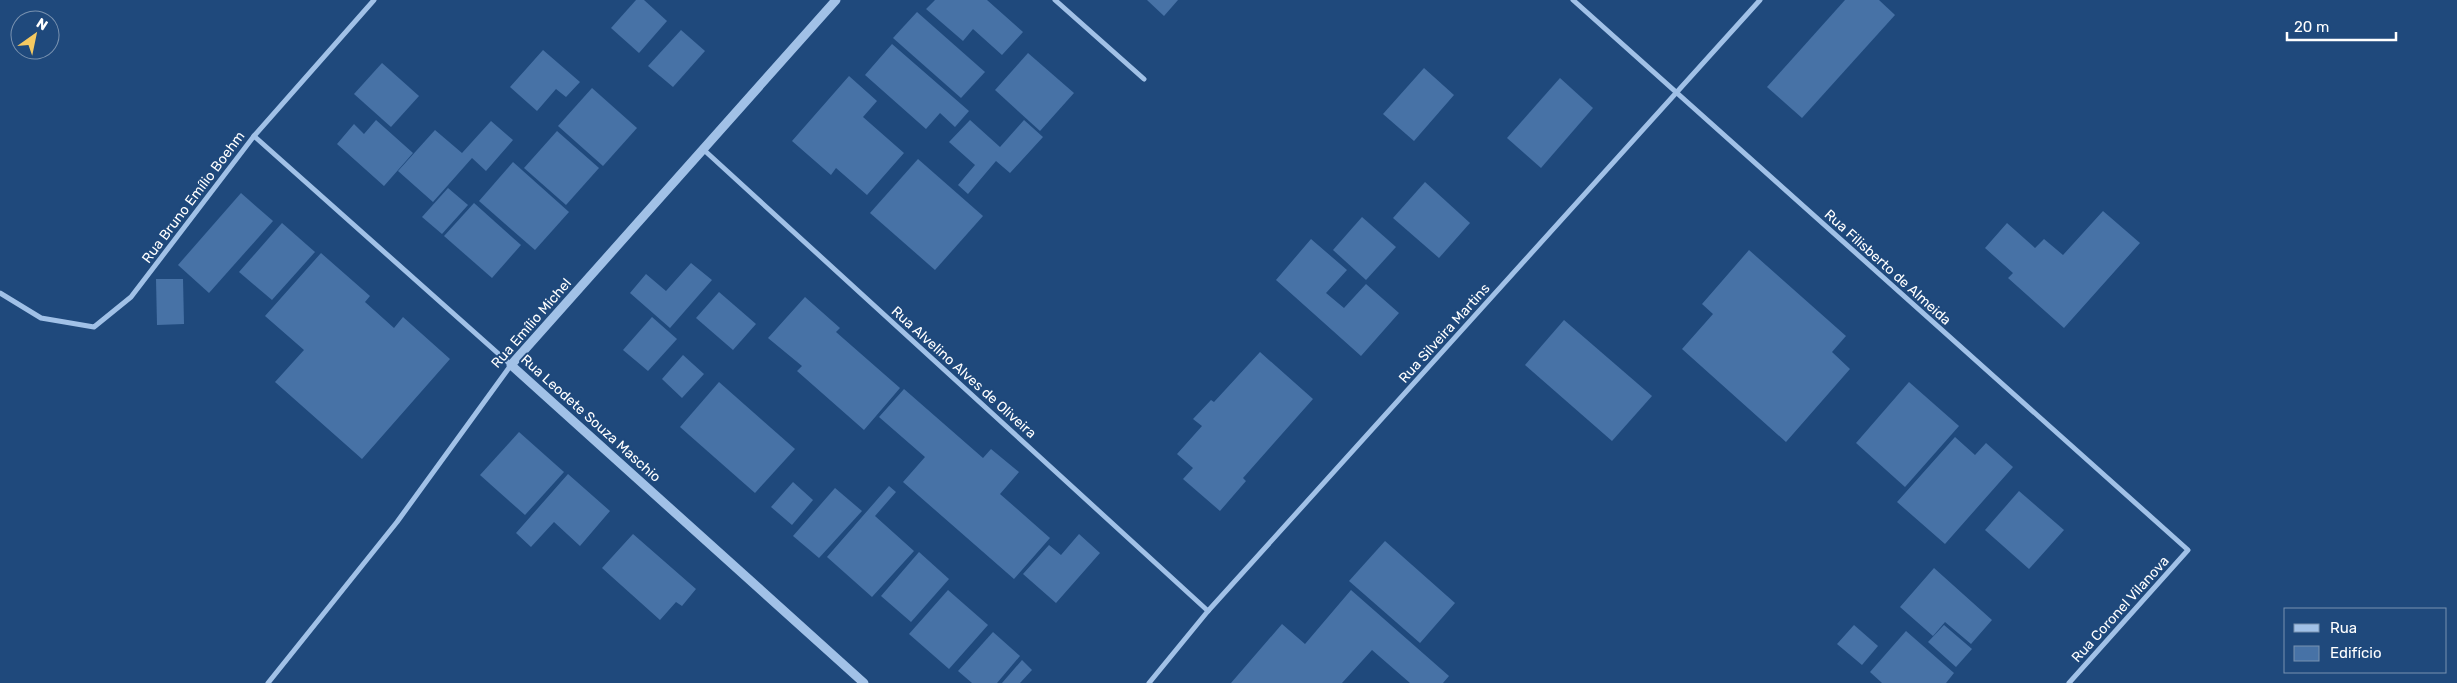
<svg xmlns="http://www.w3.org/2000/svg" width="2457" height="683" viewBox="0 0 2457 683" font-family="Rubik,sans-serif">
	<rect width="100%" height="100%" fill="#1f497c"/>
	<g fill="#4772a6">
		<path d="M636 0H644L667 21 639 53 611 28Z"/>
		<path d="M935 0H987L1023 32 1002 55 973 29 963 41 926 9Z"/>
		<path d="M1147 0H1178L1164 16Z"/>
		<path d="M1845 0H1879L1895 15 1802 118 1767 87Z"/>
		<path d="M917 12 985 72 961 98 893 38Z"/>
		<path d="M681 30 705 51 673 87 648 66Z"/>
		<path d="M892 44 969 111 955 127 940 113 926 129 865 75Z"/>
		<path d="M543 50 580 82 566 97 556 89 537 111 510 87Z"/>
		<path d="M1028 53 1074 93 1040 131 995 90Z"/>
		<path d="M382 63 419 96 391 127 354 94Z"/>
		<path d="M1424 68 1454 95 1414 141 1383 114Z"/>
		<path d="M849 76 877 101 863 117 904 153 867 195 836 168 831 175 792 141Z"/>
		<path d="M1560 78 1593 108 1541 168 1507 138Z"/>
		<path d="M592 88 637 128 603 166 558 126Z"/>
		<path d="M376 120 413 153 384 186 337 144 354 124 364 134Z"/>
		<path d="M970 120 1000 147 1024 120 1043 137 1010 173 996 161 968 194 958 185 975 165 949 142Z"/>
		<path d="M491 121 513 140 486 171 472 158 433 202 398 171 435 130 462 153Z"/>
		<path d="M557 131 599 168 566 205 524 168Z"/>
		<path d="M918 159 983 216 935 270 870 213Z"/>
		<path d="M513 162 569 212 535 250 479 201Z"/>
		<path d="M1425 182 1470 223 1439 258 1393 218Z"/>
		<path d="M448 188 468 205 442 234 422 217Z"/>
		<path d="M241 193 273 221 209 293 178 265Z"/>
		<path d="M474 203 521 245 492 278 444 236Z"/>
		<path d="M2103 211 2140 243 2064 328 2008 278 2013 273 1985 248 2007 223 2035 248 2044 239 2063 255Z"/>
		<path d="M1362 217 1396 247 1366 280 1333 250Z"/>
		<path d="M282 223 315 252 272 300 239 272Z"/>
		<path d="M1311 239 1347 270 1326 293 1344 308 1366 284 1399 313 1361 356 1276 280Z"/>
		<path d="M1749 250 1846 336 1832 352 1850 369 1786 442 1682 349 1713 314 1702 304Z"/>
		<path d="M321 253 370 296 365 302 394 328 403 317 450 359 362 459 275 382 304 350 265 316Z"/>
		<path d="M691 263 712 280 670 328 630 293 646 274 666 291Z"/>
		<path d="M156 279H183L184 324 157 325Z"/>
		<path d="M719 292 756 324 733 350 696 318Z"/>
		<path d="M805 297 840 328 836 332 900 388 864 430 797 371 802 366 768 338Z"/>
		<path d="M652 317 677 339 648 371 623 350Z"/>
		<path d="M1564 320 1652 396 1612 441 1525 365Z"/>
		<path d="M1260 352 1313 399 1243 478 1246 481 1220 511 1183 479 1193 468 1177 454 1202 426 1193 419 1211 400 1214 402Z"/>
		<path d="M683 355 704 374 682 398 662 379Z"/>
		<path d="M719 382 795 449 755 493 680 427Z"/>
		<path d="M1909 382 1959 426 1905 487 1856 443Z"/>
		<path d="M904 389 983 458 991 449 1019 472 1000 494 1050 538 1014 579 903 482 925 457 879 417Z"/>
		<path d="M519 432 564 472 525 515 480 475Z"/>
		<path d="M1955 437 1975 455 1986 443 2013 467 1945 544 1897 502Z"/>
		<path d="M568 474 610 511 580 546 554 522 531 547 516 533Z"/>
		<path d="M793 482 813 500 792 525 771 507Z"/>
		<path d="M889 486 896 492 875 516 914 551 872 597 827 557Z"/>
		<path d="M835 488 862 511 819 558 793 536Z"/>
		<path d="M2019 491 2064 530 2029 569 1985 530Z"/>
		<path d="M633 534 696 589 682 606 676 602 660 620 602 568Z"/>
		<path d="M1079 534 1100 553 1056 603 1023 574 1049 545 1061 555Z"/>
		<path d="M1385 541 1455 603 1420 643 1349 581Z"/>
		<path d="M919 552 949 579 911 622 881 596Z"/>
		<path d="M1934 568 1992 620 1971 644 1945 622 1933 636 1900 607Z"/>
		<path d="M948 590 988 625 949 669 909 634Z"/>
		<path d="M1351 590 1449 676 1443 683H1410L1372 650 1342 683H1231L1282 624 1305 644Z"/>
		<path d="M1854 625 1878 646 1862 665 1837 644Z"/>
		<path d="M1944 625 1972 649 1956 667 1928 642Z"/>
		<path d="M1906 631 1954 673 1946 683H1882L1870 672Z"/>
		<path d="M993 632 1020 656 997 683H972L958 671Z"/>
		<path d="M1022 660 1032 670 1020 683H1002Z"/>
	</g>
	<g fill="none" stroke-linecap="round" stroke-linejoin="round">
		<g stroke="#a1c1e7" stroke-width="5">
			<path d="M1055 0 1144 79"/>
			<path d="M1573 0 2188 550 2069 683"/>
			<path d="M254 136 511 365 397 522 268 683"/>
			<path d="M704 150 1208 611"/>
			<path d="M0 293 41 318 94 327 131 297 254 136 374 0"/>
			<path d="M1149 683 1208 611 1760 0"/>
		</g>
		<path stroke="#a1c1e7" stroke-width="9" d="M836 0 511 365 864 683"/>
	</g>
	<g text-anchor="middle" stroke-width="4" stroke-linejoin="round" paint-order="stroke">
		<g font-size="14" fill="#fff" stroke="#1f497c">
			<text transform="translate(193 197) rotate(-53)" y="5">Rua Bruno Emílio Boehm</text>
			<text transform="translate(1888 267) rotate(42)" y="5">Rua Filisberto de Almeida</text>
			<text transform="translate(531 323) rotate(-49)" y="5">Rua Emílio Michel</text>
			<text transform="translate(1444 333) rotate(-48)" y="5">Rua Silveira Martins</text>
			<text transform="translate(964 372) rotate(42)" y="5">Rua Alvelino Alves de Oliveira</text>
			<text transform="translate(591 418) rotate(42)" y="5">Rua Leodete Souza Maschio</text>
			<text transform="translate(2120 609) rotate(-48)" y="5">Rua Coronel Vilanova</text>
		</g>
	</g>
	<rect x="2284" y="608" width="162" height="65" fill="#1f497c" stroke="#7992b0"/>
	<rect x="2294" y="624" width="25" height="8" fill="#a1c1e7" stroke="#7992b0"/>
	<text x="2330" y="633" font-size="15" fill="#ffffff">Rua</text>
	<rect x="2294" y="646" width="25" height="15" fill="#4772a6" stroke="#7992b0"/>
	<text x="2330" y="658" font-size="15" fill="#ffffff">Edifício</text>
	<g transform="translate(35 35) rotate(33)"><circle r="24" fill="#1f497c" stroke="#7992b0"/>
	<path d="M0-4L9 19L0 12L-9 19Z" fill="#f5c961"/>
	<text y="-8" font-size="14" font-weight="bold" text-anchor="middle" fill="#ffffff">N</text>
	</g>
	<path d="M2287 32v8h109v-8" fill="none" stroke="#ffffff" stroke-width="2.5"/>
	<text x="2294" y="32" font-size="15" fill="#ffffff" stroke="#1f497c" stroke-width="4" paint-order="stroke">20 m</text>
</svg>
